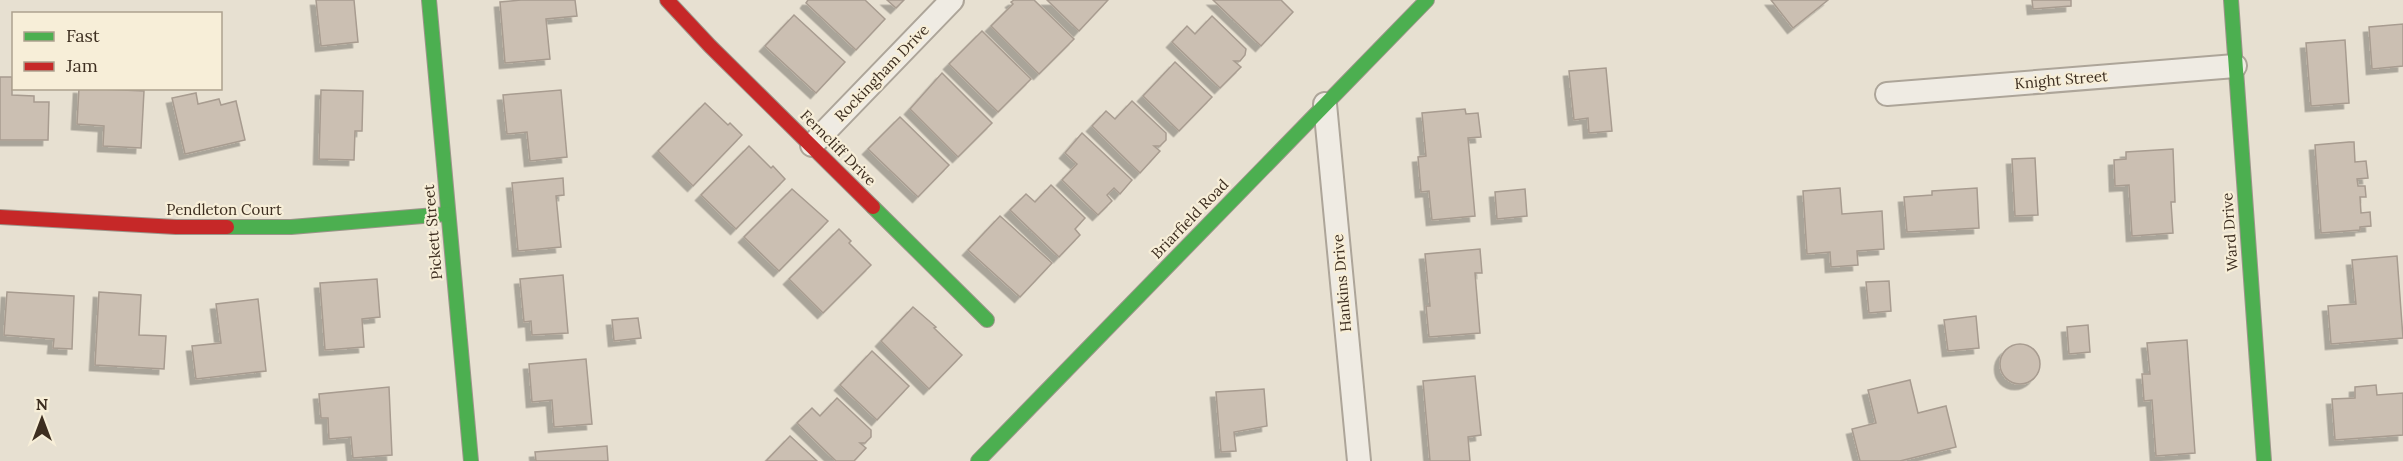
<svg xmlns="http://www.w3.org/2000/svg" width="2403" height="461" viewBox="0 0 2403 461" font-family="Lora,serif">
	<defs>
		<filter id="shadow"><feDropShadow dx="-5.5" dy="5.5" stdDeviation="0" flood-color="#0004"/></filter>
	</defs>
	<rect width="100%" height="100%" fill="#e7e0d1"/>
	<g fill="#cbbfb2" stroke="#a89c90" stroke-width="1.5" filter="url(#shadow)">
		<path d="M316 0H354L358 42 321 46Z"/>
		<path d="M521 0H575L577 16 546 19 550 59 505 63 500 2Z"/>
		<path d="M808 0H865L885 19 856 50 806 3Z"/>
		<path d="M887 0H904L896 8Z"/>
		<path d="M1014 0H1034L1074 39 1039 74 991 26 1013 4 1011 2Z"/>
		<path d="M1047 0H1108L1079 31Z"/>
		<path d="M1213 0H1281L1293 12 1261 46Z"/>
		<path d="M1771 0H1828L1793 28Z"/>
		<path d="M2032 0H2071V6L2033 9Z"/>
		<path d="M794 15 845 62 816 93 765 46Z"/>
		<path d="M1212 16 1246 49 1245 55 1240 61H1234L1241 67 1220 88 1172 42 1187 26 1195 34Z"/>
		<path d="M2403 24V66L2372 69 2369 27Z"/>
		<path d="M982 31 1031 79 998 112 949 64Z"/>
		<path d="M2345 40 2349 103 2311 106 2306 43Z"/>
		<path d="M1175 62 1212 97 1179 131 1143 96Z"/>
		<path d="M1606 68 1612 131 1589 133 1588 118 1574 120 1569 71Z"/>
		<path d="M942 73 992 123 958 157 910 109Z"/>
		<path d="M0 77H12V95L34 96V102H49L48 140H0Z"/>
		<path d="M79 88 144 91 141 148 103 146 104 126 77 124Z"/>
		<path d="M321 90 363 91 362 131H355L354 160 319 159Z"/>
		<path d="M561 90 567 157 530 161 527 132 507 134 503 95Z"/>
		<path d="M196 93 198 104 219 99 221 105 236 101 245 140 185 154 172 98Z"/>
		<path d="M1132 101 1166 133V140L1160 146H1154L1160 151 1140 173 1092 126 1106 111 1115 119Z"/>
		<path d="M705 103 728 125 730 123 742 135 693 186 658 151Z"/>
		<path d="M1465 109 1466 114 1478 113 1481 137 1468 138 1475 216 1432 220 1429 191 1421 192 1418 157 1426 156 1422 113Z"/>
		<path d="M900 117 949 165 918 197 868 149Z"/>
		<path d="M1082 133 1132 180 1120 194 1114 188 1107 195 1112 201 1098 215 1062 180 1077 164 1065 153Z"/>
		<path d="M2349 142H2354L2355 162 2366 161 2368 178 2357 179 2358 186H2365L2366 197H2360L2361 213 2370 212 2371 226 2360 227V230L2321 233 2315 145Z"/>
		<path d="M749 146 771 168 773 166 785 179 736 229 701 195Z"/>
		<path d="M2173 149 2175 202H2171L2173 233 2132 236 2129 185 2115 186 2114 160 2126 159V152Z"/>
		<path d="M2035 158 2038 215 2015 216 2012 159Z"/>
		<path d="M563 178 564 195 556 196 561 247 518 251 512 183Z"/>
		<path d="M1051 185 1085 218 1075 229 1080 235 1059 257 1010 210 1026 194 1035 202Z"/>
		<path d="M1840 188 1842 214 1882 211 1884 249 1857 251 1858 265 1831 267 1830 252 1807 254 1803 191Z"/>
		<path d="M1977 188 1979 228 1907 232 1904 197 1932 195V191Z"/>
		<path d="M792 189 828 221 779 271 744 237Z"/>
		<path d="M1525 189 1527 216 1497 219 1495 192Z"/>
		<path d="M1000 216 1052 263 1020 297 968 250Z"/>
		<path d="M839 229 851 241 849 243 871 265 823 313 789 279Z"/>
		<path d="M1480 249 1482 273H1475L1480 333 1429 337 1426 306H1430L1425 254Z"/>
		<path d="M2397 256 2403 338 2331 344 2328 306 2356 304 2352 260Z"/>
		<path d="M563 275 568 333 532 335 531 321 524 322 520 279Z"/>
		<path d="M377 279 380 317 362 319 364 347 325 350 320 283Z"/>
		<path d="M1889 281 1891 311 1869 313 1866 282Z"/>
		<path d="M7 292 74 296 72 349 53 348 54 339 4 335Z"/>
		<path d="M99 292 141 295 139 335 166 336 164 369 95 365Z"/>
		<path d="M258 299 266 371 196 379 192 346 221 343 216 304Z"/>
		<path d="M913 307 936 327 934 328 962 355 929 389 881 341Z"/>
		<path d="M1976 316 1979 348 1948 351 1944 320Z"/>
		<path d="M638 318 641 338 614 341 612 320Z"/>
		<path d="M2088 325 2090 352 2069 354 2067 327Z"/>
		<path d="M2187 340 2195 453 2156 456 2152 400 2144 401 2142 374H2150L2147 343Z"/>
		<circle cx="2020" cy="364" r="20"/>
		<path d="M872 351 909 386 877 420 840 385Z"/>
		<path d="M586 359 592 424 554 427 552 400 532 402 529 364Z"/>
		<path d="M1475 376 1481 435 1468 437 1470 461H1430L1423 381Z"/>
		<path d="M1910 380 1918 413 1946 406 1956 447 1900 461H1860L1852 429 1876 423 1868 390Z"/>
		<path d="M2376 385 2377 395 2403 393V435L2335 440 2332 399 2355 398V387Z"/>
		<path d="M389 387 392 455 353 458 351 437 329 439 328 418H321L319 394Z"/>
		<path d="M1264 389 1267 426 1234 432 1236 451 1221 452 1216 392Z"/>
		<path d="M837 398 871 430V437L865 443H860L866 448 854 461H836L797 423 812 408 820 416Z"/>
		<path d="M790 436 817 461H766Z"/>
		<path d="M607 446 608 461H536L535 452Z"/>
	</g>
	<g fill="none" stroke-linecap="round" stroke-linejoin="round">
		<g stroke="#ada599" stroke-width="26">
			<g id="street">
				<path d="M1887 94 2235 66"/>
				<path d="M1325 104 1359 461"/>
				<path d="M812 145 952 0"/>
			</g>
		</g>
		<g stroke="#9c958a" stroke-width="16">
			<g id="fast">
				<path d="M429 0 471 461"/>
				<path d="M2231 0 2264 461"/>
				<path d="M873 207 987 320"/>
				<path d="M227 227H291L447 214"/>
				<path d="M978 461 1427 0"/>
			</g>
		</g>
		<g stroke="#9c958a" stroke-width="16">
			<g id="jam">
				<path d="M667 0 710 46 873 207"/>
				<path d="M0 217 176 227H227"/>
			</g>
		</g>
		<use href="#street" stroke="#efebe3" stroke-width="22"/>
		<use href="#fast" stroke="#4caf50" stroke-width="14"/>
		<use href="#jam" stroke="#c62828" stroke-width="14"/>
	</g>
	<g text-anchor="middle" stroke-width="4.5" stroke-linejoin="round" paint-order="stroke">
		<g font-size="15" fill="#3d2e20" stroke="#f7eed8">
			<text transform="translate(882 73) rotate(-46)" y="5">Rockingham Drive</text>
			<text transform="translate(2061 80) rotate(-5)" y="5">Knight Street</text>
			<text transform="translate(838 148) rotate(45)" y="5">Ferncliff Drive</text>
			<text x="224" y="215">Pendleton Court</text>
			<text transform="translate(1190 219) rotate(-46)" y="5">Briarfield Road</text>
			<text transform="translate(433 232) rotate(-95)" y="5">Pickett Street</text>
			<text transform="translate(2230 232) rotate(-94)" y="5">Ward Drive</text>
			<text transform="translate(1342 283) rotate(-95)" y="5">Hankins Drive</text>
		</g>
	</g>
	<rect x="12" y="12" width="210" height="78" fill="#f7eed8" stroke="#ada18e" stroke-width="1.5"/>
	<rect x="24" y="32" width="30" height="9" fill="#4caf50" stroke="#ada18e" stroke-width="1.5"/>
	<text x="66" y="42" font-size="18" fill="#3d2e20">Fast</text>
	<rect x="24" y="62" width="30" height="9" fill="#c62828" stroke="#ada18e" stroke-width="1.5"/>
	<text x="66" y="72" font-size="18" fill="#3d2e20">Jam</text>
	<g transform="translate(42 419)" stroke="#f7eed8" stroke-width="4.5" paint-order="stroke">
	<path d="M0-4.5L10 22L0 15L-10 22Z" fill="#3d2e20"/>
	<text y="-9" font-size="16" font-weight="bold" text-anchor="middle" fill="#3d2e20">N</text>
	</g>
</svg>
